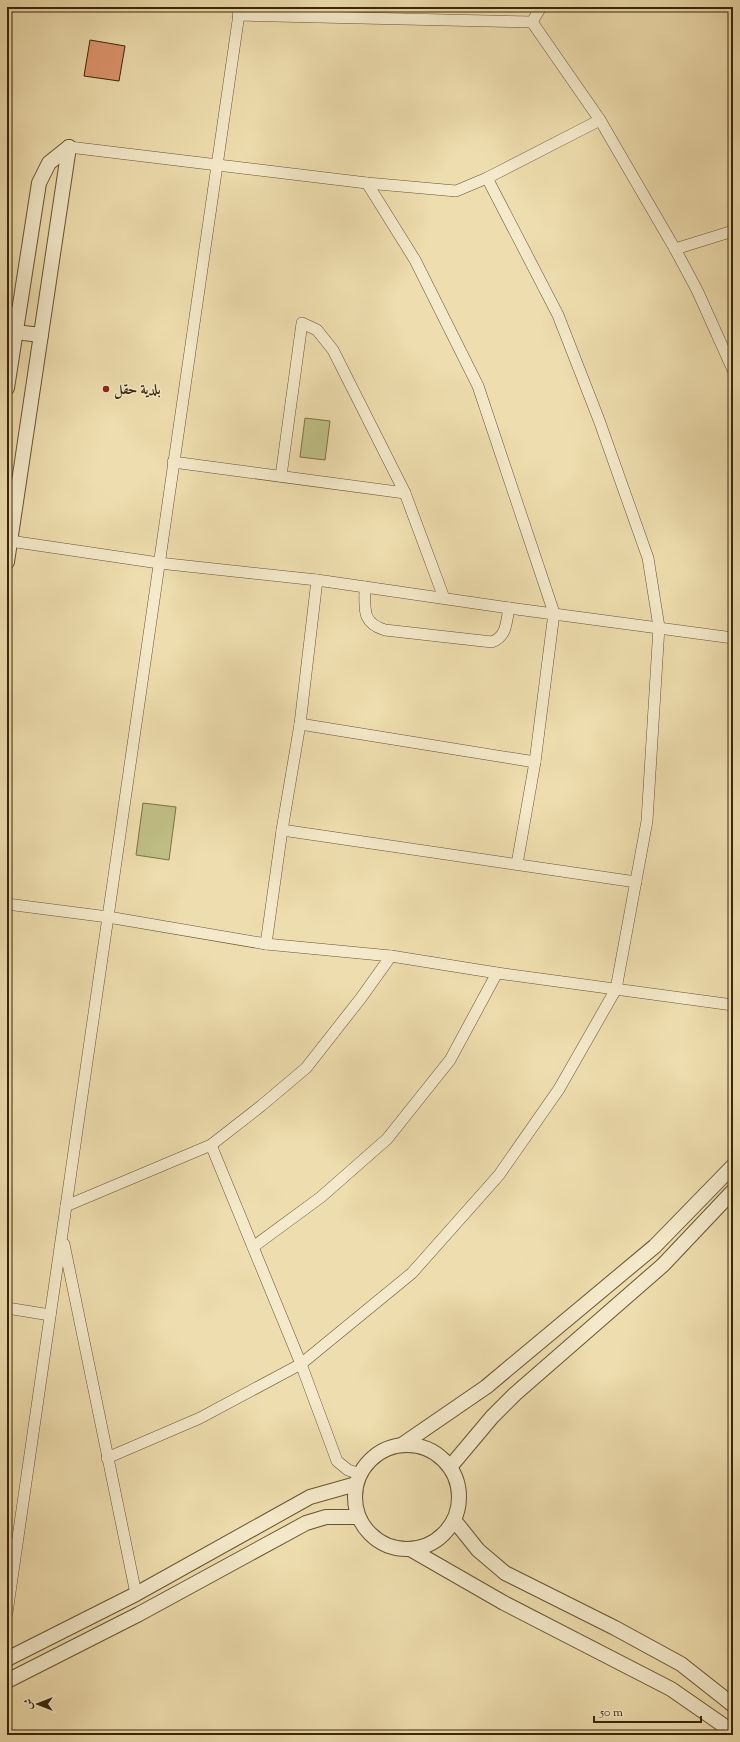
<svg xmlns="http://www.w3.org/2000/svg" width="740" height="1742" viewBox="0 0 740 1742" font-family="'Sorts Mill Goudy',Amiri,serif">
	<rect width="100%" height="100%" fill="#eeddae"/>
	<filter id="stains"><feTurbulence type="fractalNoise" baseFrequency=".005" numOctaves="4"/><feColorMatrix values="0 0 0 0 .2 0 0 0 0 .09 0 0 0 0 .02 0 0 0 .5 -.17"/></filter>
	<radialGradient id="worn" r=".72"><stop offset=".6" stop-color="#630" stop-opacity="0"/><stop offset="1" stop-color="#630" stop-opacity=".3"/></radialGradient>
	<g fill="#c0bf85" stroke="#7c7247">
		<path d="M305 418 330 421 325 460 300 457Z"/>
		<path d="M143 803 176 807 169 860 136 855Z"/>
	</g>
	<path fill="#dd946e" stroke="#382609" d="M90 40 125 46 119 81 84 76Z"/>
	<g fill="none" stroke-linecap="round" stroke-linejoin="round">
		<g stroke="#665432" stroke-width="7">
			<path id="service" d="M7 310H19"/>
		</g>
		<g stroke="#665432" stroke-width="12">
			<g id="minor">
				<path d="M238 15 532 22 541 7"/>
				<path d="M532 22 600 120 675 249 697 290 733 370"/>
				<path d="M69 147 367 183 456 191 487 178 600 120"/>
				<path d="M367 183 415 260 478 386 554 613 535 762"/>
				<path d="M675 249 733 231"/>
				<path d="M173 462 405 493"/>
				<path d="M281 476 302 323 317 330 333 350 405 493 444 598"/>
				<path d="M10 541 159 563 317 580 509 608 733 638"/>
				<path d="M365 587C365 608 361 623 385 630L492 642C507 636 506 623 509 608"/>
				<path d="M300 724 535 762 517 864"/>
				<path d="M282 830 636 882"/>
				<path d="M7 904 108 917 266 944 391 956 497 973 733 1005"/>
				<path d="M266 944 282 830 300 724 317 580"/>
				<path d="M211 1145 301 1364 337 1461 348 1470 360 1474"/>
				<path d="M66 1206 211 1145 261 1106 306 1068 361 998 391 956"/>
				<path d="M64 1244 136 1594"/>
				<path d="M253 1247 321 1197 387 1139 450 1060 497 973"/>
				<path d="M7 1308 50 1315"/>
				<path d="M107 1458 200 1418 301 1364 412 1273 499 1175 559 1089 616 989 647 821 659 627 648 558 599 420 558 315 487 178"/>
				<path d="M7 1613 240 7"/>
			</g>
		</g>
		<g stroke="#665432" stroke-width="16">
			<g id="tertiary">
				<path d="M15 332 41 335"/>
				<path d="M7 388 39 183 49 163 69 147"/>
				<path d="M7 562 69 147"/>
				<path d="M403 1444 486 1387 655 1246 733 1166"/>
				<circle cx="407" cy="1497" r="52"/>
				<path d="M450 1467 492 1417 515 1394 663 1265 733 1191"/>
				<path d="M454 1520 478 1550 505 1573 615 1628 681 1664 733 1705"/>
				<path d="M410 1549 504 1603 671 1689 733 1732"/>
				<path d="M7 1659 136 1594 310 1497 356 1484"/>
				<path d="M7 1681 139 1614 306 1523 326 1517H358"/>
			</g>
		</g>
		<use href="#service" stroke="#f4e9ca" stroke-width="5.5"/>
		<use href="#minor" stroke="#f4e9ca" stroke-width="11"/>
		<use href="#tertiary" stroke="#f4e9ca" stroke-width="14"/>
	</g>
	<circle fill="#8f2418" stroke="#f4e9ca" stroke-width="1.5" cx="106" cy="389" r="4"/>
	<g text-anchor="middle" stroke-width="3" stroke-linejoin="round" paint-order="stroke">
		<g font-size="14" font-weight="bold" fill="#382609" stroke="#f4e9ca" text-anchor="start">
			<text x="114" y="394">بلدية حقل</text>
		</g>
	</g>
	<rect width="740" height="1742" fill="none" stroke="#eeddae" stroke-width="24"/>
	<rect x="8" y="8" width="724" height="1726" fill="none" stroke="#382609" stroke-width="2"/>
	<rect x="12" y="12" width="716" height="1718" fill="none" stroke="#382609"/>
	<g transform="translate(38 1704) rotate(270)" stroke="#f4e9ca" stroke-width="3" paint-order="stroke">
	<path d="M0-3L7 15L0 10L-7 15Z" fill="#382609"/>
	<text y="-6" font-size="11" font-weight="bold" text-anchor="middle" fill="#382609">ش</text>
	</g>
	<path d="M594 1716v6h107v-6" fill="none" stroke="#382609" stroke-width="2"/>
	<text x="600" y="1716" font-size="12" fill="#382609" stroke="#f4e9ca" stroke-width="3" paint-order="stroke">50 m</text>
	<rect width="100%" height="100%" filter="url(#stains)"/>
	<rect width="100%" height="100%" fill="url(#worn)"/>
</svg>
